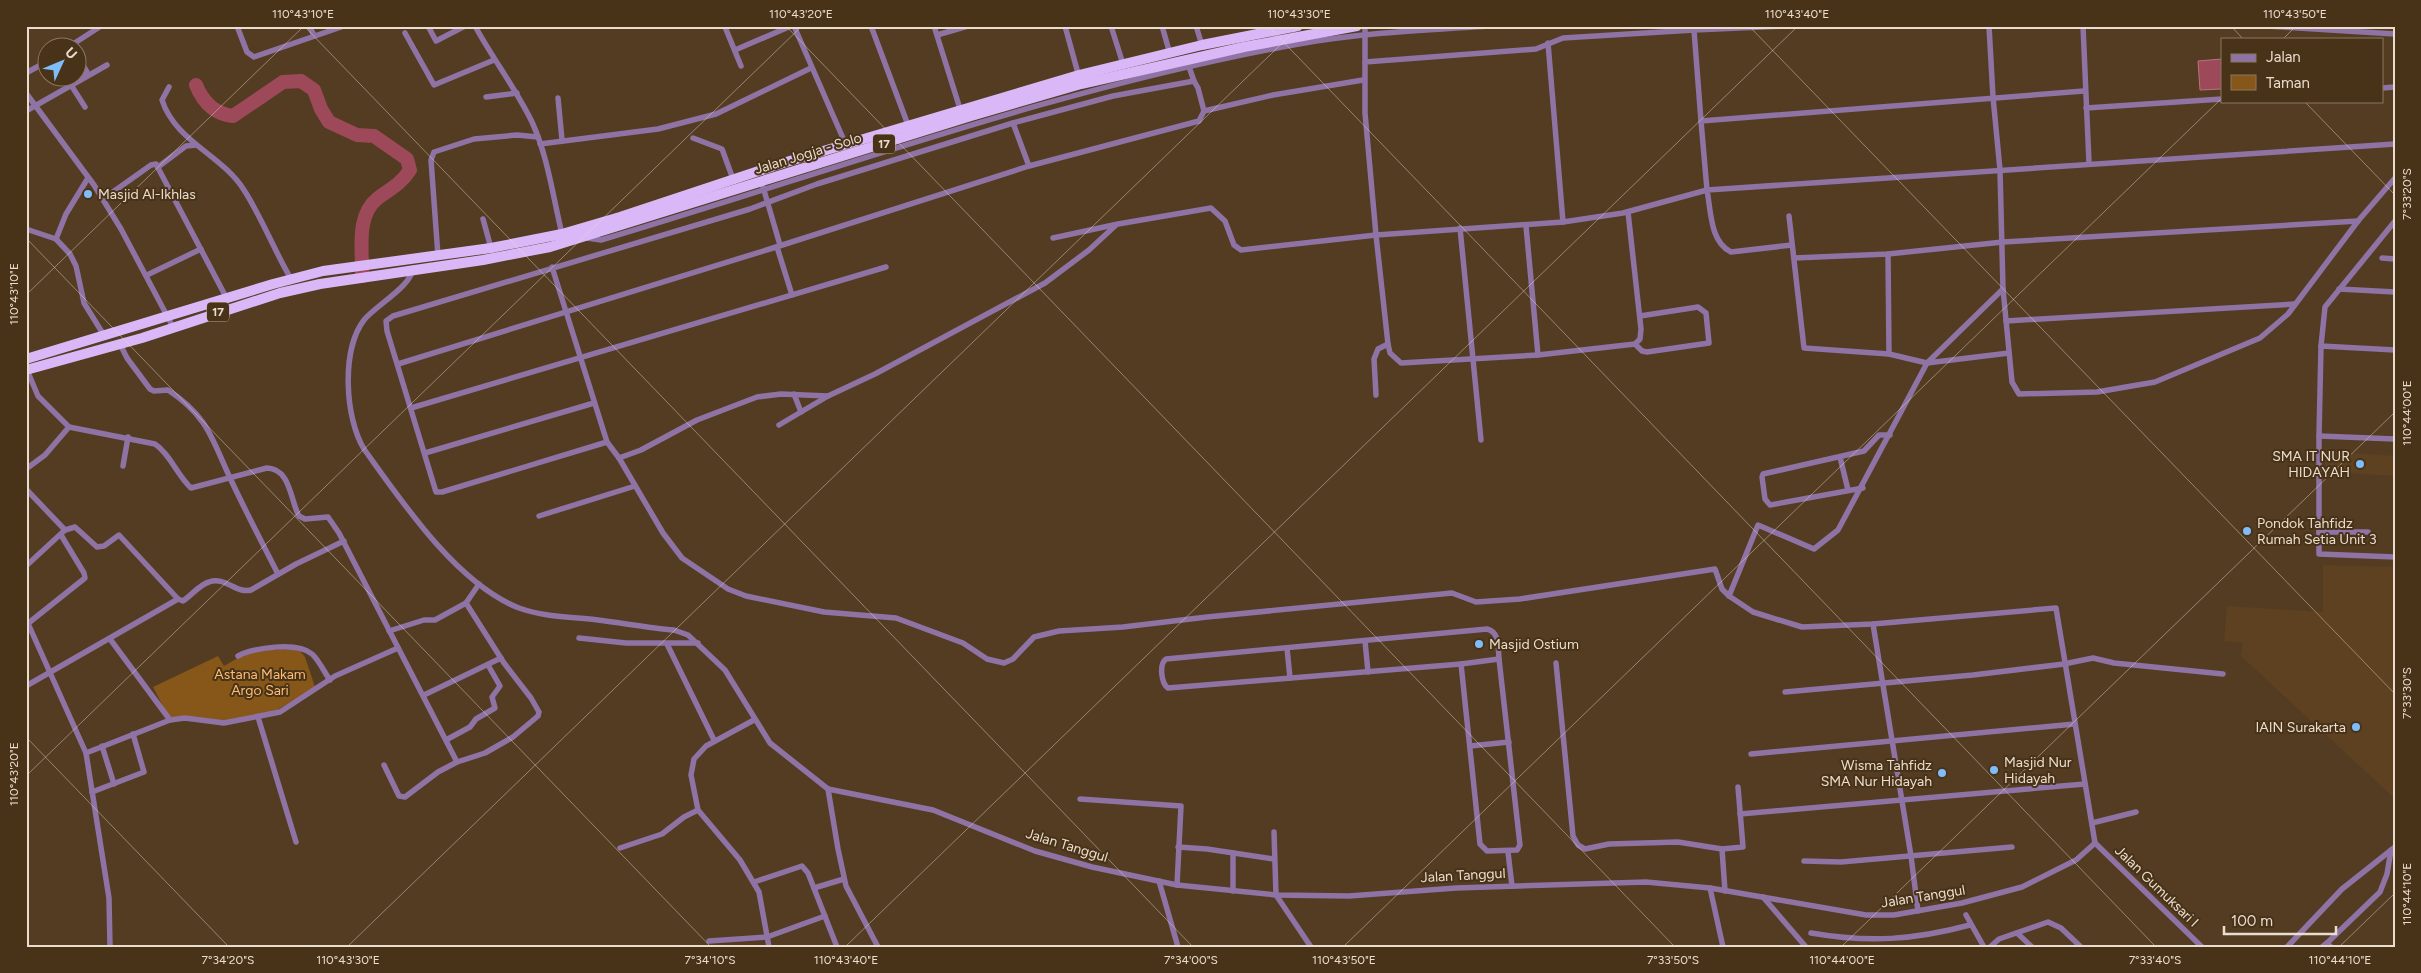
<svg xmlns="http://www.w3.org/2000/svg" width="2421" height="973" viewBox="0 0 2421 973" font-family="Figtree,sans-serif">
	<rect width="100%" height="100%" fill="#533c22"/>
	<g fill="#5d4120">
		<path d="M2324 451 2395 456V476L2326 472Z"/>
		<path d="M2323 565 2395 567V799L2241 656 2243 643 2224 641 2227 606 2323 612Z"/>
	</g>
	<path fill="#865719" d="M291 649 300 651 305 657 315 687 274 712 228 721 169 718 153 687 218 656 224 666 250 651Z"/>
	<path fill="#9e495a" stroke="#b5757d" d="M2222 59V89L2200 90 2198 61Z"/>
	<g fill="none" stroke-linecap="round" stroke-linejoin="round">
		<path stroke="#9e495a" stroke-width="14" d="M196 85C203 102 215 114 233 116L283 82 301 81 314 90 321 109 329 122 357 135 374 136 407 159 410 170C401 184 390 189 378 198 355 216 363 251 362 276"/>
		<g stroke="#8e73a4" stroke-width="5.5">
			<path d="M237 26 247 52 254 57 344 26"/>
			<path d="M309 26 314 35"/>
			<path d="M428 26 436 41 465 26"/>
			<path d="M475 26C493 59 516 89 532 122 548 157 553 197 562 234"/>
			<path d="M794 26 846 145"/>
			<path d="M871 26 908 125"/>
			<path d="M934 26 961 112"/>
			<path d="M1065 26 1079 77"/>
			<path d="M1111 26 1123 64"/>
			<path d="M1162 26 1170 54"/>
			<path d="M1196 26 1202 45"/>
			<path d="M1365 26V113L1376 235 1563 222 1548 43"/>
			<path d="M1989 26 1993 97 2000 170 2003 289 2012 382 2019 394 2097 392 2155 382 2260 338 2288 314 2358 221 2395 178"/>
			<path d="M2083 26 2089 163"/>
			<path d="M2267 26 2395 34"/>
			<path d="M725 27 741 66"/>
			<path d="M405 33 434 85 494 60"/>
			<path d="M937 35 968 26"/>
			<path d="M67 48 101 26"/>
			<path d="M735 50 791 26"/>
			<path d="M78 57 87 72 85 76"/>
			<path d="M1365 62 1536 49 1563 38 1694 30"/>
			<path d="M1188 64 1194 81"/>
			<path d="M26 73 48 61"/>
			<path d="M71 85 85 107"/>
			<path d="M169 87 162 100C175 141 222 155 244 190 262 218 274 250 291 279"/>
			<path d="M2382 88 2395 87"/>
			<path d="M26 93 94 185 121 229 173 327"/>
			<path d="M486 97 517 93"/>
			<path d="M558 98 562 140"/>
			<path d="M2086 108 2222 99"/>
			<path d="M26 111 107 65"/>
			<path d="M1701 121 1694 30 1784 26"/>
			<path d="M1013 123 1029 166"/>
			<path d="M693 138 722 149 733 179"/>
			<path d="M540 144 658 129 716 114 811 68"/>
			<path d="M158 167 186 146 196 145"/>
			<path d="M763 187 780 245"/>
			<path d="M103 199 151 165 156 164 227 299"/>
			<path d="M483 219 491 248"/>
			<path d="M2395 221 2325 307 2321 346 2319 436V554L2395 557"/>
			<path d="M1563 222 1623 213 1707 190 1701 121 2084 91"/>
			<path d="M1526 226 1538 355"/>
			<path d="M1460 228 1481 440"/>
			<path d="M26 229 56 239 70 254 76 266 84 303 105 337"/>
			<path d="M587 238 601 240C830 172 1057 88 1293 45 1358 33 1424 30 1490 26"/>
			<path d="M1053 238 1118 224 1211 208 1225 221 1234 245 1241 250 1376 235 1388 344 1390 353 1401 363 1538 355 1635 344 1640 339 1641 329 1628 212"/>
			<path d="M56 239 66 214 88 178"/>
			<path d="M1792 245 1731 252C1710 242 1711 211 1707 190L2395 144"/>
			<path d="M777 247 792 295"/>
			<path d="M1888 254 1889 354"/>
			<path d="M438 256 431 160 434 152 474 139 517 135 538 137"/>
			<path d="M1794 258 1888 254 2003 242 2358 221"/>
			<path d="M2382 258 2395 259"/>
			<path d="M552 267 607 442 442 492H436L387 331 386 321 393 316 750 209 817 184 1013 123 1113 96 1194 81 1198 88 1204 111"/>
			<path d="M413 268C412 286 375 306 364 320 341 350 345 418 364 449 402 502 457 584 519 608 544 617 572 617 598 620 623 623 649 628 674 630L688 635 725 670 770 743 828 789 838 849 846 886 878 947"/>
			<path d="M147 275 201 249"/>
			<path d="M2003 289 1927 363 2009 353"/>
			<path d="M2339 289 2395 292"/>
			<path d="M2006 321 2295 304"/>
			<path d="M120 344 127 358 150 389 154 391 168 390C209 417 212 440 231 480 246 512 262 543 278 574"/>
			<path d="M1635 344 1642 351 1647 352 1709 343 1706 313 1698 307 1640 316"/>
			<path d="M2321 346 2395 350"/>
			<path d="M398 364 773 248 1029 166 1199 121 1204 111 1273 95 1363 80"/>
			<path d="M27 370 38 396 69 427 155 444C170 454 177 475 191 488L267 468C291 469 290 500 299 516L305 519 328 517 339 533 457 762"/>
			<path d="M794 394 801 412"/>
			<path d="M1376 395 1374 359 1378 349 1388 344"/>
			<path d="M411 408 886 267"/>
			<path d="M779 425 828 396"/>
			<path d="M2319 436 2395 439"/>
			<path d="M607 442 619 458 641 450 697 420 757 397 781 394 828 396 875 374 1045 283 1089 250 1116 225"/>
			<path d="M425 453 594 403"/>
			<path d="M1840 457 1848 490"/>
			<path d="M619 458 663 533 682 558 728 589 746 596 824 612 896 618 963 643 987 659 1004 663 1013 659 1034 637 1059 631 1123 627 1207 617 1452 593 1476 602 1520 599 1715 569 1722 589 1729 596 1753 612 1802 627 1873 624 2056 608 2095 843"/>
			<path d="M123 466 128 437"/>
			<path d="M26 469 45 455 69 427"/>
			<path d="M1863 488 1770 505 1765 499 1762 477 1763 474 1864 451 1879 435H1890"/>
			<path d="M26 489 65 530"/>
			<path d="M539 516 635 486"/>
			<path d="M2319 532H2368"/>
			<path d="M26 566 65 530 75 527 97 547 104 546 119 535 178 599 183 601C192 595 199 585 209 582 225 576 236 594 251 590L296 564 344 541"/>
			<path d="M1729 596 1758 525 1814 549 1838 530 1927 363 1889 354 1804 348 1789 216"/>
			<path d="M26 619 86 753 109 898 110 947"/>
			<path d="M1873 624 1911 856 1918 911"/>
			<path d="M26 625 85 578 84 573 61 535"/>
			<path d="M389 631 424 620H435L466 603"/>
			<path d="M579 638 626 643H698"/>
			<path d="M110 639 170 720"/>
			<path d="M1365 641 1368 672"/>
			<path d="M667 644 714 740"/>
			<path d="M1287 648 1290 678"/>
			<path d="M238 656C253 648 297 641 312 654 319 660 324 672 330 680"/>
			<path d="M1499 659 1520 845 1517 850 1487 851 1480 844 1461 664Z"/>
			<path d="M1556 663 1573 836 1578 845 1585 849 1609 844 1678 842 1722 849 1743 847 1738 787"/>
			<path d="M1461 664 1168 688C1161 683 1159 664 1166 659L1487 629C1500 632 1498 648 1499 659"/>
			<path d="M26 686 178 599"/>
			<path d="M1785 692 1973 675 2064 664 2093 658 2114 663 2223 674"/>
			<path d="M424 695 501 658"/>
			<path d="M258 717 296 842"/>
			<path d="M754 720 706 746 694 759 691 775 698 810 740 860 759 892 769 947"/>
			<path d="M446 740 470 727 476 719 495 708 492 697 500 686 488 665"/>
			<path d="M102 746 114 784"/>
			<path d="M1470 746 1509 742"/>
			<path d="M86 753 170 720 185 718 224 723 280 712 335 676 398 648"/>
			<path d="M1751 754 2075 724"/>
			<path d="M384 765 399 796 405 797 438 772 457 762 485 753 513 737 538 716 539 712 531 698 504 663 466 603 479 584"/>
			<path d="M828 789 933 810 1035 851 1092 867 1177 885 1276 895 1349 896 1456 888 1646 882 1710 888 1866 915H1894L1962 903 2022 887 2076 860 2095 843"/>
			<path d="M92 792 144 772 133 734"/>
			<path d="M1080 799 1181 806 1177 885"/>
			<path d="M1740 814 2085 784"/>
			<path d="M2092 823 2136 812"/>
			<path d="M1274 832 1276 895 1311 947"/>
			<path d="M2095 843 2202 947"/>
			<path d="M1178 847 1207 849 1274 859"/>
			<path d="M620 848 662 834 684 817 698 810"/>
			<path d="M1722 849 1725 891"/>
			<path d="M1508 852 1512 886"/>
			<path d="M1233 853V891"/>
			<path d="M1804 861 1841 862 2012 847"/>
			<path d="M1159 881 1178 947"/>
			<path d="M754 882 802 866 808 873 837 947"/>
			<path d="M814 888 844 879"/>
			<path d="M1710 888 1723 947"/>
			<path d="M1763 897 1806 947"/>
			<path d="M1966 915 1984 947"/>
			<path d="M1811 933C1869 943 1914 940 1970 925"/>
			<path d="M2017 933 2032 947"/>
			<path d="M709 941 767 937 825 916"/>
			<path d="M2327 943 2380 892 2387 874 2391 850"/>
			<path d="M1990 947 1999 939 2048 922 2061 928 2081 947"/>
			<path d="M2287 947 2342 889 2395 847"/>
			<path d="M2322 947 2327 943 2331 947"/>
		</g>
		<g stroke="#dab8f8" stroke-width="10">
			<path d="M26 359 273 284 323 271 491 248 562 234 620 217 783 163 1079 75 1202 45 1298 26"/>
			<path d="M26 370 142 338 280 293 320 284 483 260 550 247 971 116 1081 84 1244 47 1357 26"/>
		</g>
	</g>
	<path fill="none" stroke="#ebddce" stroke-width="1" stroke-opacity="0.45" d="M304 26 1193 947M786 26 1675 947M1268 26 2156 947M1749 26 2395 694M2231 26 2243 39M2283 39 2296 26M2304 101 2395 195M26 238 711 947M26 295 304 26M26 737 229 947M26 776 802 26M347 947 1300 26M845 947 1798 26M1343 947 2222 98M1841 947 2395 412M2339 947 2395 893"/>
	<g fill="#7fbdfa" stroke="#483218" stroke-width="2">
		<circle cx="88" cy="194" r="5"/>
		<circle cx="2360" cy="464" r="5"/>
		<circle cx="2247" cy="531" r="5"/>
		<circle cx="1479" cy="644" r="5"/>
		<circle cx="2356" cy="727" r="5"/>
		<circle cx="1994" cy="770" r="5"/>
		<circle cx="1942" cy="773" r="5"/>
	</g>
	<g text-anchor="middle" stroke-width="4" stroke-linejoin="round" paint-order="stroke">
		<g fill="#483218" stroke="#baaa97" stroke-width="1">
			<rect x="873" y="134.5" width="22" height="19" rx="4"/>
			<rect x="207" y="302.5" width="22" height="19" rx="4"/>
		</g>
		<g font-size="12" font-weight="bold" fill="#ebddce">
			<text x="884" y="148">17</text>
			<text x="218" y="316">17</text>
		</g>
		<g font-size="14" fill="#ebddce" stroke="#483218">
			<text transform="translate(808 153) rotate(-17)" y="5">Jalan Jogja - Solo</text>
			<text transform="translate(1067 845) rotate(17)" y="5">Jalan Tanggul</text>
			<text transform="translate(1463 875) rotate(-3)" y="5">Jalan Tanggul</text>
			<text transform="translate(2157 886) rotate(44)" y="5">Jalan Gumuksari I</text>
			<text transform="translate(1923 896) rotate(-9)" y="5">Jalan Tanggul</text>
		</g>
		<g font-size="14" fill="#ebddce" stroke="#483218" text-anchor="start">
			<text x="98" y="199">Masjid Al-Ikhlas</text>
			<text x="2350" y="461" text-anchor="end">SMA IT NUR<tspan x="2350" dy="16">HIDAYAH</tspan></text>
			<text x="2257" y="528">Pondok Tahfidz<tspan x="2257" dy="16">Rumah Setia Unit 3</tspan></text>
			<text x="1489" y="649">Masjid Ostium</text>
			<text x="2346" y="732" text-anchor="end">IAIN Surakarta</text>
			<text x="2004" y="767">Masjid Nur<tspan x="2004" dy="16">Hidayah</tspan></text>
			<text x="1932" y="770" text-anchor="end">Wisma Tahfidz<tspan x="1932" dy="16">SMA Nur Hidayah</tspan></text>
		</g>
		<g font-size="14" fill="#fcbd75" stroke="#483218">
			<text x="260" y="679">Astana Makam<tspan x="260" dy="16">Argo Sari</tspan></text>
		</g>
	</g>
	<rect width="2421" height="973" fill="none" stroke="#483218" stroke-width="55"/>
	<rect x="2221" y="38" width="162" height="65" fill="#483218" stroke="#897661"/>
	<rect x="2231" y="54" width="25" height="8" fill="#8e73a4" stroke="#897661"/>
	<text x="2266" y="62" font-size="15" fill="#ebddce">Jalan</text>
	<rect x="2231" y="75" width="25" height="15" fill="#865719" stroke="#897661"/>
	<text x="2266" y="88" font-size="15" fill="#ebddce">Taman</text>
	<g transform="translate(62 62) rotate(46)"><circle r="24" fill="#483218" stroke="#897661"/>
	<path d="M0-4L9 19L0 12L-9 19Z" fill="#7fbdfa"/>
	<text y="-8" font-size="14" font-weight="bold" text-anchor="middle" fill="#ebddce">U</text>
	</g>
	<path d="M2224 926v8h112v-8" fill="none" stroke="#ebddce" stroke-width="2.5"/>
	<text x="2231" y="926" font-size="15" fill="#ebddce" stroke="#483218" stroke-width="4" paint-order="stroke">100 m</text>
	<rect x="28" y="28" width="2366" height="918" fill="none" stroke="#ebddce" stroke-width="2"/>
	<g font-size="12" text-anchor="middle" fill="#ebddce">
		<text x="303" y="18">110°43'10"E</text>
		<text x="801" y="18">110°43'20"E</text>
		<text x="1299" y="18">110°43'30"E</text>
		<text x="1797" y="18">110°43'40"E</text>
		<text x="2295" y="18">110°43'50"E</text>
		<text transform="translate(2407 194) rotate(-90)" y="4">7°33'20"S</text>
		<text transform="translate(14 294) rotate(-90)" y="4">110°43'10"E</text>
		<text transform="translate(2407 413) rotate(-90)" y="4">110°44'00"E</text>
		<text transform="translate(2407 693) rotate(-90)" y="4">7°33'30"S</text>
		<text transform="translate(14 774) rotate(-90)" y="4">110°43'20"E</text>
		<text transform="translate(2407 894) rotate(-90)" y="4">110°44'10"E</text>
		<text x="228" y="964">7°34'20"S</text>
		<text x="348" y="964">110°43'30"E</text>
		<text x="710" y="964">7°34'10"S</text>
		<text x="846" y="964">110°43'40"E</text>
		<text x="1191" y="964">7°34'00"S</text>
		<text x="1344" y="964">110°43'50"E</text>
		<text x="1673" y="964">7°33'50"S</text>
		<text x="1842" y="964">110°44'00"E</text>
		<text x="2155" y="964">7°33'40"S</text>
		<text x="2340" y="964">110°44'10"E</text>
	</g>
</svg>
